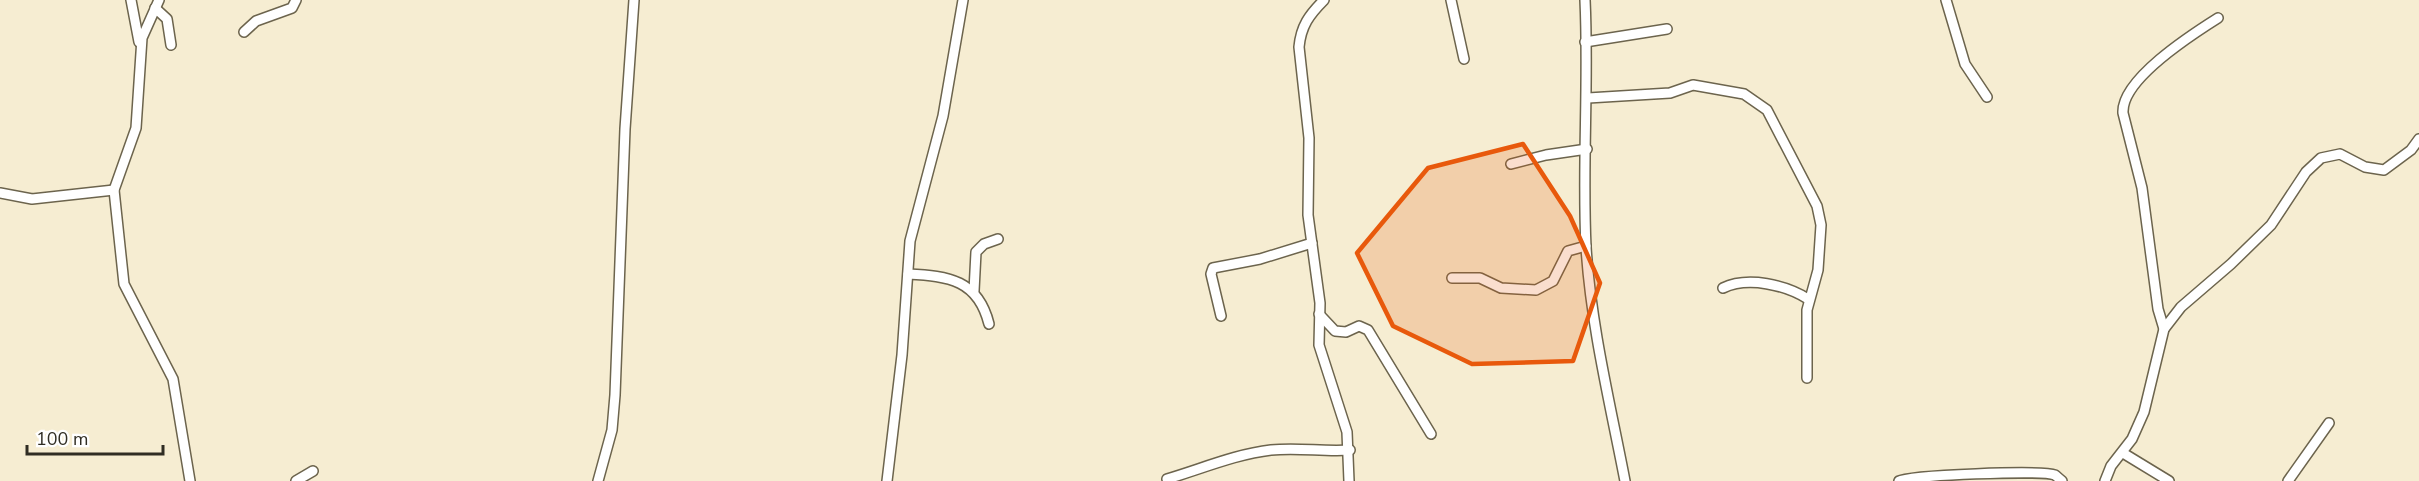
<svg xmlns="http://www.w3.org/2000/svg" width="2419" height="481" viewBox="0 0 2419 481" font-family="'Nunito Sans',sans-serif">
	<rect width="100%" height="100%" fill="#f6edd2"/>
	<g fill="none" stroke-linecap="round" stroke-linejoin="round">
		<g stroke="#6c644d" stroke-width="12">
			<g id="minor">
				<path d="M131 0 139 42"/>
				<path d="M159 0 142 38 136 128 114 190 124 284 173 379 190 481"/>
				<path d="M1324 0C1309 15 1301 26 1299 47L1309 138 1308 215 1320 303 1319 345 1347 432 1349 481"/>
				<path d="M1451 0 1464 59"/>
				<path d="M1585 0C1589 82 1582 165 1586 247 1591 326 1610 403 1625 481"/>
				<path d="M1946 0 1965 64 1987 97"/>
				<path d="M155 8 167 19 171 45"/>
				<path d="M244 32 256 21 292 8 296 0"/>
				<path d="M1585 42 1667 29"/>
				<path d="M1588 98 1670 93 1693 85 1744 94 1767 110 1817 206 1821 225 1818 270 1807 310V378"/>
				<path d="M1511 164 1546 155 1587 149"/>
				<path d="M0 193 32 199 114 190"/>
				<path d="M908 274C949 276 978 280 989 324"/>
				<path d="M1452 278H1480L1501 288 1536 290 1553 281 1568 251 1586 246"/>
				<path d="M1723 288C1748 276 1786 285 1808 299"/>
				<path d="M974 291 976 252 984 244 998 239"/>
				<path d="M1319 314 1335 331 1346 332 1359 326 1368 330 1431 434"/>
				<path d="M1221 316 1211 274 1213 268 1260 259 1312 243"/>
				<path d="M2164 329 2158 309 2142 188 2123 113C2121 80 2191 35 2218 18"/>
				<path d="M2123 453 2169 481"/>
				<path d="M1167 479C1201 469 1236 454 1271 450 1298 447 1323 452 1350 450"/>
				<path d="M296 481 313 471"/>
				<path d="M598 481 612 430 615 395 625 129 634 0"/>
				<path d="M887 481 902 355 910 241 943 116 963 0"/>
				<path d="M1899 481C1909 475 2042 470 2055 475 2056 476 2061 480 2062 481"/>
				<path d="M2105 481 2111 466 2132 439 2144 412 2164 329 2181 307 2231 264 2271 225 2306 172 2321 158 2340 154 2365 167 2384 170 2411 150 2419 139"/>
				<path d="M2288 481 2329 423"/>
			</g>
		</g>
		<use href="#minor" stroke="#fff" stroke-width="9"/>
	</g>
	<path fill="#e8590c" fill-opacity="0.2" stroke="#e8590c" stroke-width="4.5" stroke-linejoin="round" d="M1523 144 1570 216 1600 283 1573 361 1472 364 1393 326 1357 253 1428 168Z"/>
	<path d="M27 445v9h136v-9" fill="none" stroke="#302d23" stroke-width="3"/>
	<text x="36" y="445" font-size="18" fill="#302d23" stroke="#ffffff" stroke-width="4.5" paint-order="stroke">100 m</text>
</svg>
